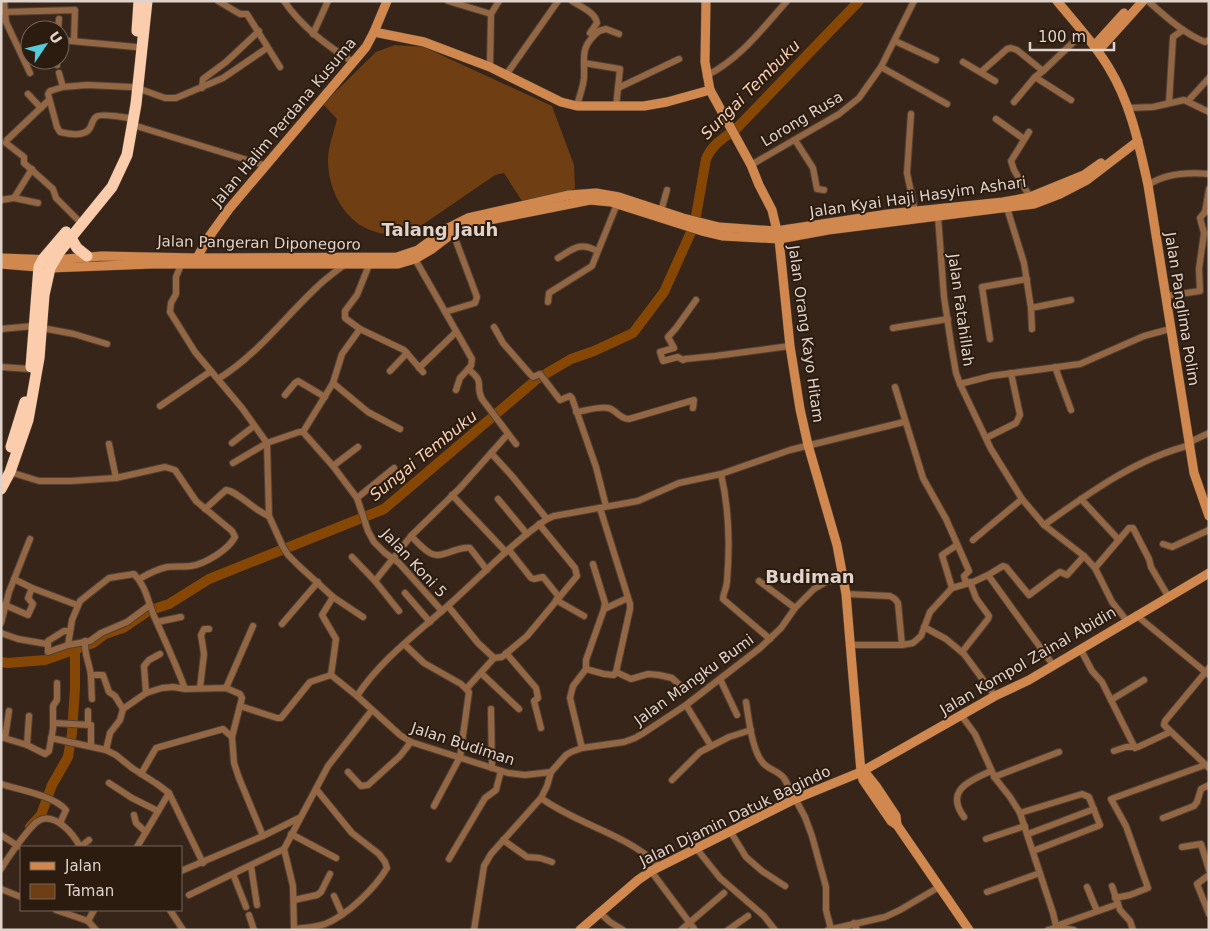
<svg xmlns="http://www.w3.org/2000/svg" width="1210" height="931" viewBox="0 0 1210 931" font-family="'DejaVu Sans',sans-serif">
	<rect width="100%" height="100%" fill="#362518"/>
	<path fill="#6f3f13" d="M395 45 424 47 552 106 574 165 575 189 522 201 504 173 495 175 415 230C402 233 389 236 376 232 345 224 328 190 328 160 328 147 334 132 337 119L323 104 376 52Z"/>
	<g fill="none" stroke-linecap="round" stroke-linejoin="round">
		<g stroke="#864705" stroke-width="10">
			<path d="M696 216 706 159C712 144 724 138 736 129L859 1"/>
			<path d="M1 662 8 663 45 660 93 643 105 634 123 628 148 611 169 604 209 579 384 509 537 379 571 359 594 351 633 333 664 292 691 232"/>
			<path d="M30 827 41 815 52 785 68 757 72 733 75 688V649"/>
		</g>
		<g stroke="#514135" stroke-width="8">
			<g id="street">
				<path d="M4 1 5 12 75 10 74 41"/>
				<path d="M218 1 240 14H247L280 67"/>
				<path d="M284 1C302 27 326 45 353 62"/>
				<path d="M448 1 491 14"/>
				<path d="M572 1C581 7 595 12 597 23L590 33"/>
				<path d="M1148 1C1165 16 1183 33 1205 42L1209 40"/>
				<path d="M2 10 5 12 6 22 30 73"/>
				<path d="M58 30 59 19"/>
				<path d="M313 34 328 1"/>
				<path d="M60 40 136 47"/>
				<path d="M895 41 936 60"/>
				<path d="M56 60 57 65"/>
				<path d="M963 62 995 81"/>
				<path d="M584 63 620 69 616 107"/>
				<path d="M490 67 491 14 499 1"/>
				<path d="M881 67 947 104"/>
				<path d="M981 72 1007 49 1011 48 1017 50 1043 71 1083 33"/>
				<path d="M59 73 63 87 87 85 131 87"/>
				<path d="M506 75 558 1"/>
				<path d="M706 76C740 59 762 29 787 1"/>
				<path d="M1035 77 1071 100"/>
				<path d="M63 87 50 91 48 94 57 127 60 132C68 134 85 137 90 128 92 124 93 119 96 117 100 113 122 117 128 118"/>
				<path d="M137 88 165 98H176L223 78 267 48"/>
				<path d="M202 88 203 79 226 62 259 31"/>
				<path d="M618 88 679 59"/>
				<path d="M28 94 41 108"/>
				<path d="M49 100 7 140 6 143 24 157V163L53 189 56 198 77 219"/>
				<path d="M1188 101 1209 78"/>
				<path d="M1014 102 1035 77 1043 71"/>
				<path d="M1169 103 1173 37 1183 30"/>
				<path d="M577 106C579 97 583 88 584 78 585 56 579 48 599 31L606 29 619 34"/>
				<path d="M1128 108 1153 107 1184 100 1209 112"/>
				<path d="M911 114 907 173 915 211"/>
				<path d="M996 119 1024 139"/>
				<path d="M133 125 267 166"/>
				<path d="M1029 132 1011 161 1014 170 1030 197"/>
				<path d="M795 140 813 168 817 189 824 190"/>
				<path d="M751 165 839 114 859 98 881 67 914 1"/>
				<path d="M1148 185C1166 173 1188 172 1209 174"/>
				<path d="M14 198 38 203"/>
				<path d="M1 200 14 198 32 169"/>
				<path d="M1007 208 1024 263 1031 308 1071 300"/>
				<path d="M661 211 667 190"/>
				<path d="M1205 212 1209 189"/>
				<path d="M938 216 944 297 951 344 956 373 960 384 991 449 1022 499 1044 525 1084 556 1095 568 1112 602 1127 621"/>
				<path d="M558 258C573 249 580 241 597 251"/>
				<path d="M415 259 472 359 471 366 460 378 456 390"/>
				<path d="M181 265 176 277V294L171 303 170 312 195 352 242 408 267 443 269 516 283 547 288 555 299 566 333 597 363 617"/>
				<path d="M369 265 357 295 345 311V318L360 329 404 350 423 372"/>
				<path d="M1166 296 1200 291 1199 269 1204 233 1200 218 1205 212 1209 211"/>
				<path d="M696 300 676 328 668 337 674 348 660 352 663 361 678 357 683 360 685 359 715 356 790 346"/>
				<path d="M548 302 549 293 592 266 617 204"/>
				<path d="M1031 308 1032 329"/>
				<path d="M445 312 475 303 477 297 453 233"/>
				<path d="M494 327 503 343 530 374 533 377 540 374 560 400 570 396 572 398 596 467 606 506"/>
				<path d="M42 328 74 334 107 344"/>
				<path d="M893 328 948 319"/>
				<path d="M1 329 33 326"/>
				<path d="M990 339 982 287 1027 279"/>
				<path d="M1 367 30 369"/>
				<path d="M1055 367 1071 410"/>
				<path d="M419 368 456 332"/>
				<path d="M468 369C487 384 474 384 482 399L516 444"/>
				<path d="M390 371 407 353"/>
				<path d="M218 379C257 355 284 318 317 287 325 279 335 272 344 265"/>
				<path d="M333 383 368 412 400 429"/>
				<path d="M960 384 991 376 1080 364 1144 336 1170 329"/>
				<path d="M895 387 923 478 946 519 969 571 964 576 966 583"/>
				<path d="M285 395 295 383 298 381 325 397"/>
				<path d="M160 406 211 371"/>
				<path d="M576 412C585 411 599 406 608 408 617 410 619 419 629 419L694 400 693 408"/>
				<path d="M303 432 333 466 357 498 368 531 374 542 385 553 399 563 442 611"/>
				<path d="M303 432 333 383 342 354 360 329"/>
				<path d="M986 438 1016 423 1020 415 1011 373"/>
				<path d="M1190 442 1209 433"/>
				<path d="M232 443 254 426"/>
				<path d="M109 444 116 478"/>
				<path d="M491 453 512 476 547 519"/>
				<path d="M233 463 267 443 299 432H303"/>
				<path d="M333 466 358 447"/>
				<path d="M10 472 39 481H71L116 478 165 467 175 470 196 501 232 531 235 537C228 550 205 564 191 566 183 567 175 566 167 567 157 569 148 574 139 579"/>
				<path d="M721 474C729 508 730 545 727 581 727 588 723 593 723 599L770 639"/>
				<path d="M452 495 506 552"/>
				<path d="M357 498 394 468"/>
				<path d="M498 499 527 534"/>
				<path d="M1081 499 1119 540"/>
				<path d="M600 508 630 604V609L616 672"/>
				<path d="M205 509 226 490C239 492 253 510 269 516"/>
				<path d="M1044 525C1089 493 1137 458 1191 445"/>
				<path d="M411 536C417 542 423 549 430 553 441 560 456 546 470 548L487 570"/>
				<path d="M973 540 1022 499"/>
				<path d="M1163 544 1172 547 1209 530"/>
				<path d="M509 550 531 578 534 579 543 577 559 597"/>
				<path d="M352 557 375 581 399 611"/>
				<path d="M593 564 605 603 604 609 586 660V669L604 674 614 675 616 672 631 679 648 674 659 675 672 678 684 689"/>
				<path d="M1095 568 1129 528H1133L1149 559 1151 567 1168 596"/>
				<path d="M988 575 1003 566 1006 567 1029 595 1057 574 1060 572 1067 575 1084 556"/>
				<path d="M14 579 32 588 77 605"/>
				<path d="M375 581 411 536 460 488 508 434"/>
				<path d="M759 581 795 608"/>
				<path d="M952 588 942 555 957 545"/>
				<path d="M405 593 430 622"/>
				<path d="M846 594 890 596 895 599 898 603 902 645"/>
				<path d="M556 600 584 616"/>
				<path d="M5 605 28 615 33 604 28 598 32 588"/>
				<path d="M448 606 478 643 494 658"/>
				<path d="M604 609 628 598"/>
				<path d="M1136 615 1209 675"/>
				<path d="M157 622 181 617"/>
				<path d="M1 623 9 592 30 539"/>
				<path d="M282 624 318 582"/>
				<path d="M924 627 946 639 964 654 995 696"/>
				<path d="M70 631H64L48 641V652L68 645 72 620 80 601 109 578 134 574C146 586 148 602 154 616 165 641 176 664 185 689"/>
				<path d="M1 633 18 639 47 644"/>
				<path d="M85 641C84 652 88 660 90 670 92 679 91 690 92 699"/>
				<path d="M404 644 424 663 461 684 469 692 460 757 434 806"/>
				<path d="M68 645 90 641 101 633 127 622 150 605"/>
				<path d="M850 645H902L913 643 921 636 930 612 952 588 973 582 988 575 1053 665"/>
				<path d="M1081 650 1092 671 1102 682 1135 748"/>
				<path d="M962 652 988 619 989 616 976 598 970 582"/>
				<path d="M506 653 536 688 538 698 534 701 541 728"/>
				<path d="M1209 668 1165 721 1164 725 1209 768"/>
				<path d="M481 673 519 709"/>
				<path d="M91 675H103L109 692 115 696 123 709"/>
				<path d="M331 675 357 696 400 735 411 742 508 773 525 775 551 772"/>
				<path d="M331 675 336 639 322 615 333 597"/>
				<path d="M720 679 737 715"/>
				<path d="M200 688 204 654 201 635 204 629H209"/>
				<path d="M226 688 253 626"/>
				<path d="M467 688 494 658 502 657 527 636 577 576 575 568 539 524"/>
				<path d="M146 693 144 666 149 660 160 654"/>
				<path d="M357 696C382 658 419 632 452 602 483 574 512 543 547 519L554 516 638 501 679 483 721 474 790 450 904 422"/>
				<path d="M1111 700 1144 680"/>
				<path d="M746 702C749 720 752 752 764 764 770 770 778 771 784 778L805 817 812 836 826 887V910L831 929"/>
				<path d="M686 705 711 746"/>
				<path d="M240 706 277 718H281L310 682 331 675"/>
				<path d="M491 709 492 768"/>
				<path d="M961 715 975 734 995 778 1010 797 1020 813 1053 913 1057 930"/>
				<path d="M53 723 91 725V746"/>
				<path d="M88 725V711"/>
				<path d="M1 737 27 745 29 716"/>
				<path d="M5 738 9 711"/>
				<path d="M51 738 106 750 116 755 132 768 157 784 169 793 137 847"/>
				<path d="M27 745 45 754 49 751 53 729V706L57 700V683"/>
				<path d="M582 748 570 698 573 686 586 669"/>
				<path d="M106 750 110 733 120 720 123 709 146 693 162 688 173 687 185 689 226 688 240 694 242 698 232 737"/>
				<path d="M1114 751 1126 747H1138L1170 732"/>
				<path d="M348 772 361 786 368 785 400 756 411 742"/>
				<path d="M141 774 156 748 223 729 232 737 234 763 239 778 263 836"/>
				<path d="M994 777 1059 752"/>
				<path d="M672 780 700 752 729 737 751 730"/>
				<path d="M109 783 132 798 158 811"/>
				<path d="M1 784C19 790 53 795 66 810L60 823"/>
				<path d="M169 793 203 863"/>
				<path d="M1020 813 1082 794 1089 797 1100 825 1098 826 1033 851"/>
				<path d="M134 815 136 823 146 832"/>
				<path d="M964 817C944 790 971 780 991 771"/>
				<path d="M1163 818 1194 806 1197 802 1201 789 1209 785"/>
				<path d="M730 831 746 857 762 871 785 886"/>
				<path d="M291 834 336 858"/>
				<path d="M1028 834 1094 809"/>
				<path d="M1 835 18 846"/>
				<path d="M986 839 1025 826"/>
				<path d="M503 840 527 857 540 858 552 862"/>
				<path d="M80 847 89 840"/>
				<path d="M1182 847 1201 844 1209 870"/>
				<path d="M696 848 720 878 764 916 775 930"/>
				<path d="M449 859 485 798 496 790 501 771"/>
				<path d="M251 866 257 905"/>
				<path d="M659 866C627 834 578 825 541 798L547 786 551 772 566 755 571 752 582 748 624 742 635 738 642 734 686 705 760 648 781 628 795 608 814 589 826 582 843 577"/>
				<path d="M1 869C7 859 29 827 38 821 54 811 74 834 80 847"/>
				<path d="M181 871 263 836 299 818"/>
				<path d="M651 871 695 930"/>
				<path d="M233 874 246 907"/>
				<path d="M1209 875 1197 884 1209 914"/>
				<path d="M1112 886 1120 910 1130 921 1133 930"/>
				<path d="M1087 887 1097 911"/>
				<path d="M1 889 21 897"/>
				<path d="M987 892 1040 873"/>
				<path d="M189 895 284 849"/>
				<path d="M334 896 342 914"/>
				<path d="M1115 898 1130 895 1148 888 1126 826 1111 799 1205 765"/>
				<path d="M294 900 317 895 321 892 330 874"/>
				<path d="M56 910 88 921 96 930"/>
				<path d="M170 910 183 930"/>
				<path d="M599 912 610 922 623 930"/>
				<path d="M249 915 254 930"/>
				<path d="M88 921 94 910"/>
				<path d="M854 923 857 930"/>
				<path d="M1056 926 1118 904"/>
				<path d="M1057 927 1074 930"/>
				<path d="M294 929C304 928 316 927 325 924 348 915 375 888 387 868L385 862 379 854 352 833 316 789"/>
				<path d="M294 930 293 886 284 849 328 766 372 710"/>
				<path d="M474 930 484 866 491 854 541 798"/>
				<path d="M681 930 724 893"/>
				<path d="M728 930 748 916"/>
				<path d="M828 930 885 917 900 910 939 887"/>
				<path d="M1048 930 1056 928"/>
			</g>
		</g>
		<g stroke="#514135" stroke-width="10">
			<g id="secondary">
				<path d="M706 1 705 62 710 90 751 165 759 185 772 210 779 239 790 346 800 409 808 445 837 545 846 594 861 772 863 780 891 821 897 825 969 930"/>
				<path d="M1057 1C1075 23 1095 44 1109 68 1131 104 1139 145 1148 185L1194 473 1209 516"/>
				<path d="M374 32 424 42 490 67 561 102 577 106H644L667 102 710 90"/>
				<path d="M1094 46 1124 13"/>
				<path d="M1098 51 1143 1"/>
				<path d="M1 258 54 260 102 256 197 258 397 257 418 250 448 228 468 218 569 195 596 193 619 197 683 218 719 227 776 231 888 214 1003 202 1030 197 1084 175 1101 163"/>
				<path d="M197 258 206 241 229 209 366 47 374 32 387 1"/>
				<path d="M1 264 50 268 152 264H398L415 259 432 249 453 233 475 223 590 200 611 202 702 231 723 236 779 239 828 230 1034 204 1060 194 1087 180 1138 141"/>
				<path d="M861 772 868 776 876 786 896 816 897 825"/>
				<path d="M580 930 638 880 651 871 795 799 861 772 995 696 1029 680 1209 573"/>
			</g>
		</g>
		<g stroke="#514135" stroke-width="12">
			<g id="highway">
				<path d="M137 31 139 1"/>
				<path d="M71 238 77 248 87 256"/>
				<path d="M31 367 39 267 43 259 66 232"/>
				<path d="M11 447 25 402"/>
				<path d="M1 489 10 472 28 420 39 358 44 295 50 268 60 251 112 187 127 155 136 104 147 1"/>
			</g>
		</g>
		<use href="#street" stroke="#936644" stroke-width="6"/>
		<use href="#secondary" stroke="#d0884e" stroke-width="9"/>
		<use href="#highway" stroke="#fbcdac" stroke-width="11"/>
	</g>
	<g text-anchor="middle" stroke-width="4" stroke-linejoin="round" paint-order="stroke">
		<g font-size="15" fill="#dfd3cb" stroke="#2c1b0f">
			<text transform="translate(802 119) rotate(-31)" y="5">Lorong Rusa</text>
			<text transform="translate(284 122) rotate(-50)" y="5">Jalan Halim Perdana Kusuma</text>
			<text transform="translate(918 197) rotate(-8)" y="5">Jalan Kyai Haji Hasyim Ashari</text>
			<text transform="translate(259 243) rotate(1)" y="5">Jalan Pangeran Diponegoro</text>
			<text transform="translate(1182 309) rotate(81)" y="5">Jalan Panglima Polim</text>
			<text transform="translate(961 310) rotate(82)" y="5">Jalan Fatahillah</text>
			<text transform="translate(806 334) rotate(82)" y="5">Jalan Orang Kayo Hitam</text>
			<text transform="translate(414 563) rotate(47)" y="5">Jalan Koni 5</text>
			<text transform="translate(1028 661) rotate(-30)" y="5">Jalan Kompol Zainal Abidin</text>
			<text transform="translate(694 680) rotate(-36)" y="5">Jalan Mangku Bumi</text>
			<text transform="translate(463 744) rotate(18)" y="5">Jalan Budiman</text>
			<text transform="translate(735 816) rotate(-26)" y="5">Jalan Djamin Datuk Bagindo</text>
		</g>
		<g font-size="16" font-style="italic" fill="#f5d0b5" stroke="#2c1b0f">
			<text transform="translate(750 89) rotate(-45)" y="6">Sungai Tembuku</text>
			<text transform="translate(423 455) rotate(-39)" y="6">Sungai Tembuku</text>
		</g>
		<g font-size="18" font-weight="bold" fill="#dfd3cb" stroke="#2c1b0f">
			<text x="440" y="236">Talang Jauh</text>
			<text x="810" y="583">Budiman</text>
		</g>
	</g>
	<rect width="1210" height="931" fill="none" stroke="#dfd3cb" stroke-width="5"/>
	<rect x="20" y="846" width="162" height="65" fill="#2c1b0f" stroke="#74655a"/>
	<rect x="30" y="862" width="25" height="8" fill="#d0884e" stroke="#74655a"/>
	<text x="65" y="871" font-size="15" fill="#dfd3cb">Jalan</text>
	<rect x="30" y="884" width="25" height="15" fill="#6f3f13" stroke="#74655a"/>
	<text x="65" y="896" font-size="15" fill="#dfd3cb">Taman</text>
	<g transform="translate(45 45) rotate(55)"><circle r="24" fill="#2c1b0f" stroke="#74655a"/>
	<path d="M0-4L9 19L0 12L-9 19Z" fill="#53cbdb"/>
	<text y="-8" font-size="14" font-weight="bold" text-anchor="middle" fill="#dfd3cb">U</text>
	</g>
	<path d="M1030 42v8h84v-8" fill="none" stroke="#dfd3cb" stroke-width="2.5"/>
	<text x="1038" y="42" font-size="15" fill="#dfd3cb" stroke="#2c1b0f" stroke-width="4" paint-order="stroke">100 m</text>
</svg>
